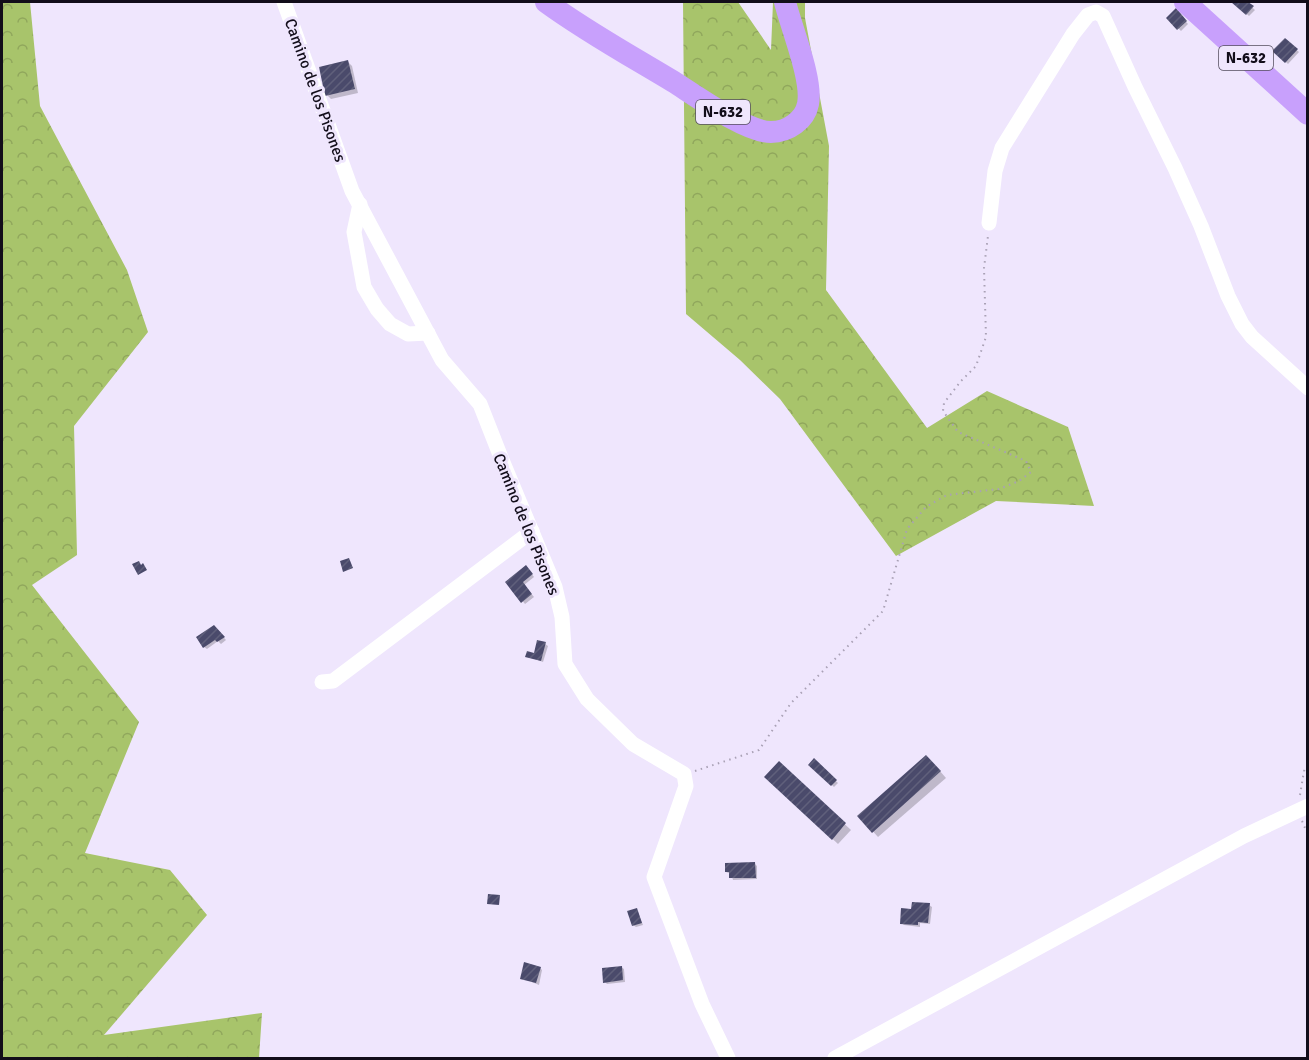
<svg xmlns="http://www.w3.org/2000/svg" width="1309" height="1060" viewBox="0 0 1309 1060" font-family="Signika,sans-serif">
	<defs>
		<pattern id="forest-crowns" width="20" height="18" patternUnits="userSpaceOnUse" patternTransform="scale(1.5)"><rect width="20" height="18" fill="#a8c46b"/><path d="M2 6a3 3 0 1 1 6 0M12 15a3 3 0 1 1 6 0" fill="none" stroke="#90a75c"/></pattern>
		<pattern id="building-hatch" width="6" height="6" patternUnits="userSpaceOnUse" patternTransform="scale(1.5)"><rect width="6" height="6" fill="#4a4a6b"/><path d="M-1 1l2-2M0 6l6-6M5 7l2-2" fill="none" stroke="#60607b"/></pattern>
	</defs>
	<rect width="100%" height="100%" fill="#efe6fd"/>
	<g fill="url(#forest-crowns)">
		<path d="M2 2H30L40 106 127 270 148 332 74 426 77 555 32 585 139 722 85 853 170 870 207 915 104 1035 262 1013 259 1058H2Z"/>
		<path d="M683 2H738L771 50 773 2H805V18L829 146 826 290 927 428 987 391 1068 427 1094 506 996 501 896 556 780 399 740 360 686 314Z"/>
	</g>
	<g fill="#0003">
		<path d="M1233 2H1246L1255 10 1249 16Z"/>
		<path d="M1176 11 1188 24 1181 31 1168 18Z"/>
		<path d="M1285 40 1299 52 1288 64 1274 51Z"/>
		<path d="M348 62 352 66 358 93 331 99 327 95Z"/>
		<path d="M528 569 534 577 524 585 534 597 525 604 507 582Z"/>
		<path d="M214 627 226 640 221 644 218 641 207 649 204 647Z"/>
		<path d="M545 644 548 646 543 662 527 656 535 654Z"/>
		<path d="M814 761 838 783 834 787 810 765Z"/>
		<path d="M932 762 946 778 878 837 859 816Z"/>
		<path d="M779 763 851 830 838 844 766 777Z"/>
		<path d="M754 863 757 866V879L733 880 731 874 726 872Z"/>
		<path d="M929 905 932 907 930 924 920 923V927L904 925 901 923 913 910Z"/>
		<path d="M637 910 643 925 636 927 633 925Z"/>
		<path d="M621 967 624 969 625 982 607 984 605 982Z"/>
		<path d="M540 968 542 970 539 985 522 978Z"/>
	</g>
	<g fill="url(#building-hatch)">
		<path d="M1231 2H1248L1254 6 1246 15Z"/>
		<path d="M1176 8 1187 21 1177 30 1166 18Z"/>
		<path d="M1285 38 1298 49 1285 63 1272 51Z"/>
		<path d="M348 60 355 89 325 96 319 67Z"/>
		<path d="M349 558 353 568 343 572 340 561Z"/>
		<path d="M139 561 141 565 143 563 147 570 138 575 132 564Z"/>
		<path d="M526 565 533 574 523 582 532 594 521 603 505 582Z"/>
		<path d="M214 625 225 637 217 642 215 640 203 648 196 637Z"/>
		<path d="M537 640 546 642 541 661 525 657 527 651 534 653Z"/>
		<path d="M926 755 941 771 872 833 857 816Z"/>
		<path d="M814 758 837 780 831 786 808 765Z"/>
		<path d="M779 761 846 823 832 840 764 777Z"/>
		<path d="M755 862 756 878H729V872H725V863Z"/>
		<path d="M488 894 500 895 499 905 487 904Z"/>
		<path d="M912 902 930 903 928 923 918 922V925L900 924 901 908 911 909Z"/>
		<path d="M637 908 642 923 632 926 627 911Z"/>
		<path d="M524 962 541 967 536 983 520 979Z"/>
		<path d="M622 966 623 980 603 983 602 968Z"/>
	</g>
	<g fill="none" stroke-linecap="round" stroke-linejoin="round">
		<g stroke="#a9a1b5" stroke-width="2" stroke-dasharray="1.5 4.5" stroke-linecap="butt">
			<path d="M695 771 759 750 791 703 883 611 907 529 926 507 947 495 999 489 1019 481 1031 472 1026 461 958 432 943 411 944 403 961 381 976 366 986 337 984 268 988 236"/>
			<path d="M1300 795 1304 771 1308 765"/>
			<path d="M1302 821 1308 835"/>
		</g>
		<g stroke="#fff" stroke-width="15">
			<path d="M284 2 352 191 442 360 480 404 502 460 555 587 562 617 565 664 587 699 633 744 684 774 686 786 654 877 702 1004 728 1058"/>
			<path d="M360 204 354 232 364 287 377 309 390 324 408 334 428 333"/>
			<path d="M989 223 995 171 1002 148 1073 34 1088 15 1096 12 1103 16 1135 87 1175 168 1201 226 1228 296 1242 324 1252 337 1308 388"/>
			<path d="M322 682 333 681 532 531"/>
			<path d="M835 1058 1244 836 1308 806"/>
		</g>
		<g stroke="#c8a0fc" stroke-width="22">
			<path d="M546 2C587 32 631 56 674 82 696 96 746 132 771 132 788 132 805 120 808 104 813 80 791 27 785 2"/>
			<path d="M1185 2 1308 114"/>
		</g>
	</g>
	<g text-anchor="middle" stroke-width="6" stroke-linejoin="round" paint-order="stroke">
		<g fill="#efe6fd" stroke="#544e5e" stroke-width="1.5">
			<rect x="1219" y="46" width="54" height="24" rx="4.5"/>
			<rect x="696" y="100" width="54" height="24" rx="4.5"/>
		</g>
		<g font-size="15" font-weight="bold" fill="#120d1a">
			<text x="1246" y="63">N-632</text>
			<text x="723" y="117">N-632</text>
		</g>
		<g font-size="16" fill="#120d1a" stroke="#efe6fd">
			<text transform="translate(316 90) rotate(70)" y="6">Camino de los Pisones</text>
			<text transform="translate(527 524) rotate(68)" y="6">Camino de los Pisones</text>
		</g>
	</g>
	<rect width="1309" height="1060" fill="none" stroke="#120d1a" stroke-width="6"/>
</svg>
